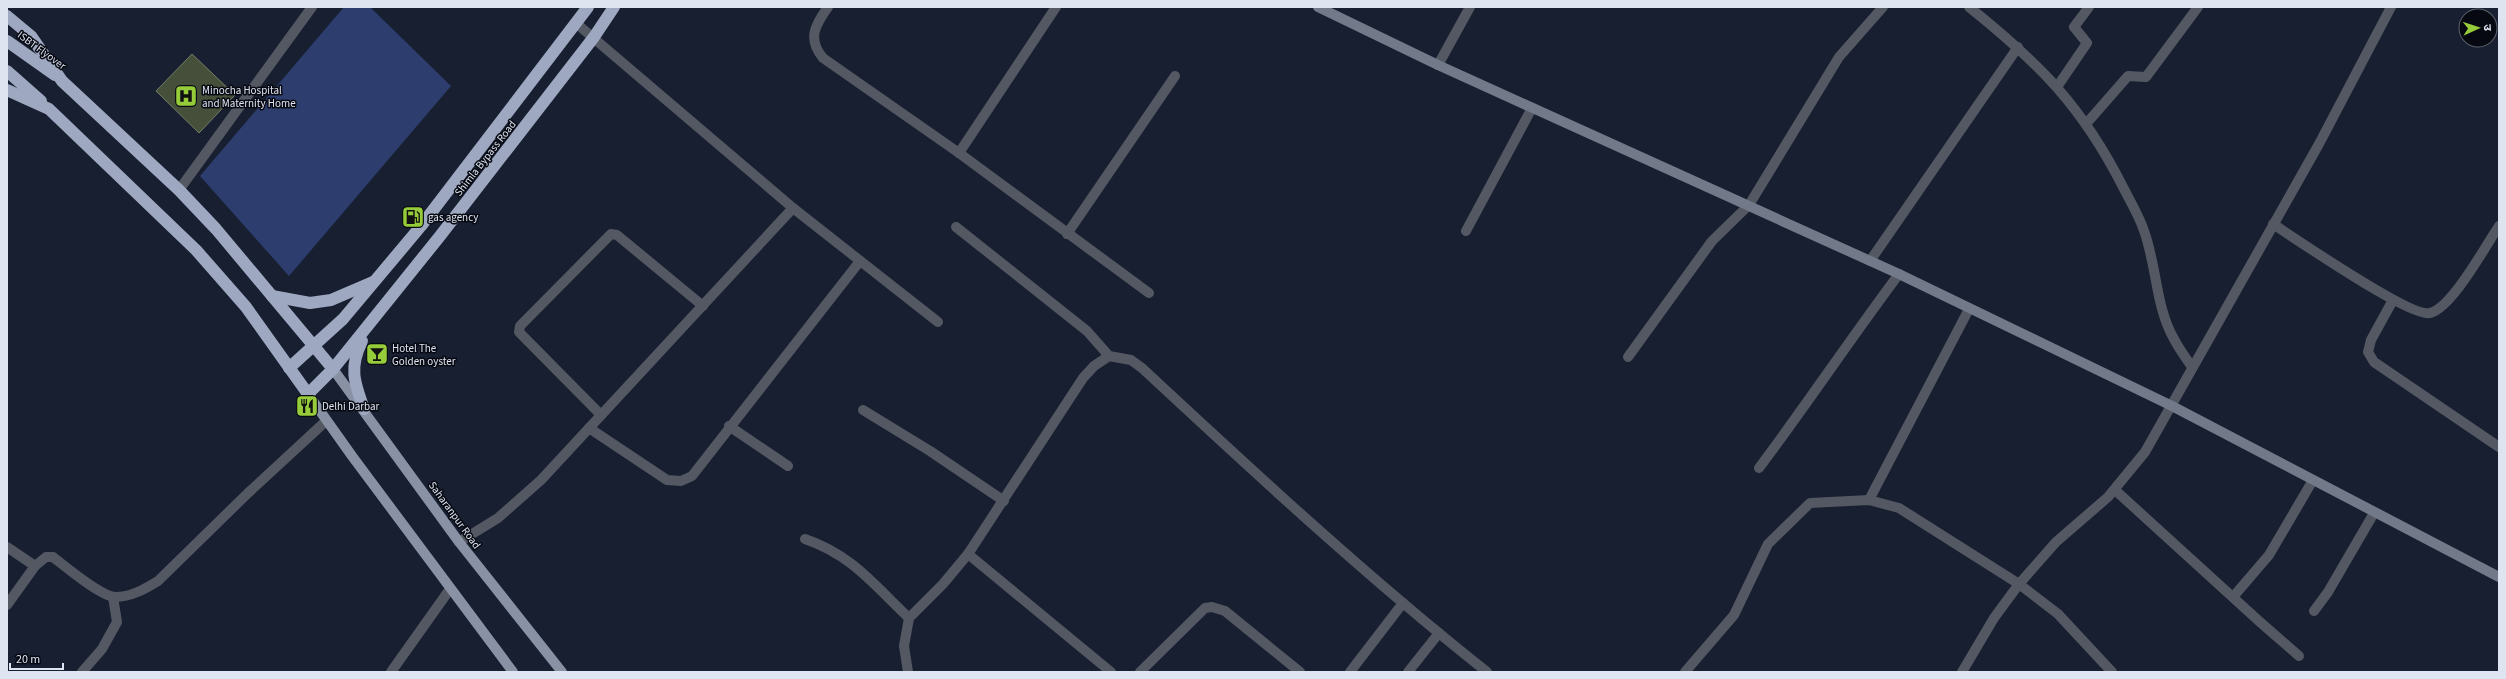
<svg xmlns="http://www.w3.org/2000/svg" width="2506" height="679" viewBox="0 0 2506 679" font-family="'Source Sans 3','Noto Sans Devanagari',sans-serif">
	<rect width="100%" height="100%" fill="#171f31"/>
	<path fill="#2d3e6e" d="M344 7H370L451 86 289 276 200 176Z"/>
	<path fill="#464f3a" stroke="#737e67" d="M192 54 235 95 199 133 156 91Z"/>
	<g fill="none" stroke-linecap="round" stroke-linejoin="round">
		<g stroke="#545862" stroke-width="10">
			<path d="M179 190 312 7"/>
			<path d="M1628 357 1712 241 1749 205"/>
		</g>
		<g stroke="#545862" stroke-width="10">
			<path d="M828 7C815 25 807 39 823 58L959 153 1149 293"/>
			<path d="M1969 7C2039 63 2082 106 2123 187 2130 201 2138 214 2143 228 2157 264 2155 306 2174 339 2179 349 2186 358 2192 367"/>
			<path d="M577 24 793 208 938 322"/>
			<path d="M1438 65 1470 7"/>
			<path d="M2057 87 2087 43 2074 27 2089 7"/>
			<path d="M2086 124 2128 76 2146 77 2198 7"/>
			<path d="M959 153 1056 7"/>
			<path d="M1749 205 1839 57 1883 7"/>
			<path d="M2273 224C2296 239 2411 318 2430 313 2452 308 2486 245 2499 226"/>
			<path d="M956 227 1087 331 1109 356"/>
			<path d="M1466 231 1532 108"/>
			<path d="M1067 234 1175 76"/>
			<path d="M1870 261 2018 47"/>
			<path d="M2393 300 2371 340 2368 352 2374 362 2499 447"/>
			<path d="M863 410 930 451 1004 501"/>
			<path d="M601 415 519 332 520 326 611 234 617 235 703 306"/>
			<path d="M729 426 788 466"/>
			<path d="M589 428 667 480 681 481 692 476 860 261"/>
			<path d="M1759 468C1807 404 1851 338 1899 274"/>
			<path d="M2115 490 2260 622 2299 656"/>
			<path d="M1869 500 1969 309"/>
			<path d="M805 539C852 555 874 585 909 618"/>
			<path d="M459 542 498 518 541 480 793 208"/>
			<path d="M7 547 35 566"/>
			<path d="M968 554 1111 672"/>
			<path d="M2233 597 2269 555 2313 480"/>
			<path d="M7 605 35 566 46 557H53C66 567 100 596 115 597 131 597 145 589 158 581L247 494 326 421"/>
			<path d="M2314 611 2328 592 2374 513"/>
			<path d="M82 672 102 649 117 622 113 597"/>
			<path d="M391 672 450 589"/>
			<path d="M908 672 904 646 909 618 943 584 968 554 1083 378 1094 366 1109 356 1131 360 1142 368C1254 472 1367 577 1487 672"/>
			<path d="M1140 672 1205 608 1212 607 1225 611 1300 672"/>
			<path d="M1350 672 1403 603"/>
			<path d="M1408 672 1439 633"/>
			<path d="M1685 672 1734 615 1768 544 1810 503 1869 500 1899 508 2019 584 2058 614 2112 672"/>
			<path d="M1962 672 1994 618 2019 584 2056 542 2108 497 2145 452 2319 144 2391 7"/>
		</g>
		<path stroke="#727988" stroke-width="10" d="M1318 7 1438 65 1899 274 2172 406 2499 577"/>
		<g stroke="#8992a5" stroke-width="10">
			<path d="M333 369 459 542 562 672"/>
			<path d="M308 394 352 456 513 672"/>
		</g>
		<g stroke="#9ea8c0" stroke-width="12">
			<path d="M7 16 31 36 62 81 179 190 216 229 333 369"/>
			<path d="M7 41 55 75"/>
			<path d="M7 71 41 101"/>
			<path d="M7 90 49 109 196 250 246 307 308 394 333 369 440 236 594 37 614 7"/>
			<path d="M272 296 310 303 331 300 373 282"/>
			<path d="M362 341C349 367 354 382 364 409"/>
			<path d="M289 368 343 319 421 226 588 7"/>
		</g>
	</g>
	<defs>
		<g id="hospital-square" transform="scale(1.15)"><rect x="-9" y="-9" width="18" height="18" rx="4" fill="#96cc39" stroke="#060911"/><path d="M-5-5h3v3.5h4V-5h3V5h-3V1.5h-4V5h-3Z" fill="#111"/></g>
		<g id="fuel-square" transform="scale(1.15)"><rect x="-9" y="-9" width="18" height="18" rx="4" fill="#96cc39" stroke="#060911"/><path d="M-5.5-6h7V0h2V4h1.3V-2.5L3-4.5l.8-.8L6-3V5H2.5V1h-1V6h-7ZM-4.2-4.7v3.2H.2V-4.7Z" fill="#111"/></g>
		<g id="bar-square" transform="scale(1.15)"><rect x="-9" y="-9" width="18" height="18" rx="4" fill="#96cc39" stroke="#060911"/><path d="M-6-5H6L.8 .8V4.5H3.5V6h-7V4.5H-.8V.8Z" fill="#111"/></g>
		<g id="restaurant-square" transform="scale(1.15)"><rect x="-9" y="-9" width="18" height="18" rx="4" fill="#96cc39" stroke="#060911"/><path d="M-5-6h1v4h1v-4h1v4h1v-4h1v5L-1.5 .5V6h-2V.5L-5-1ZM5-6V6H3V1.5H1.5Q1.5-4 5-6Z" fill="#111"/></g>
	</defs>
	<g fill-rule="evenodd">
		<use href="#hospital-square" x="186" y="96"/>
		<use href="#fuel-square" x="413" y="217"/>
		<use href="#bar-square" x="377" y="354"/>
		<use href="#restaurant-square" x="307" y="406"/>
	</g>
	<g text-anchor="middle" stroke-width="3" stroke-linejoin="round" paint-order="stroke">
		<g font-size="11" fill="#dee4f0" stroke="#060911">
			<text transform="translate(42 50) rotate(36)" y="4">ISBT Flyover</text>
			<text transform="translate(485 158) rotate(-52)" y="4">Shimla Bypass Road</text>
			<text transform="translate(455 515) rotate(54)" y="4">Saharanpur Road</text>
		</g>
		<g font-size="11" fill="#dee4f0" stroke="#060911" text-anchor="start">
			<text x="202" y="94">Minocha Hospital<tspan x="202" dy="13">and Maternity Home</tspan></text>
			<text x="428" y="221">gas agency</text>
			<text x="392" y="352">Hotel The<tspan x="392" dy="13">Golden oyster</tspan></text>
			<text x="322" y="410">Delhi Darbar</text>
		</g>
	</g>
	<rect width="2506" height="679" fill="none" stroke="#dee4f0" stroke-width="16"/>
	<g transform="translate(2478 28) rotate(87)"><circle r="19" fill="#060911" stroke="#5c616a"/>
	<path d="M0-3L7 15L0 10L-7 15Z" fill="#96cc39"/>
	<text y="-6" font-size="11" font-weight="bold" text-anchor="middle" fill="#dee4f0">उ</text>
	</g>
	<path d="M10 663v6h53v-6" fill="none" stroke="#dee4f0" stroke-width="2"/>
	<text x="16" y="663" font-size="12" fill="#dee4f0" stroke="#060911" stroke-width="3" paint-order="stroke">20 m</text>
</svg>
